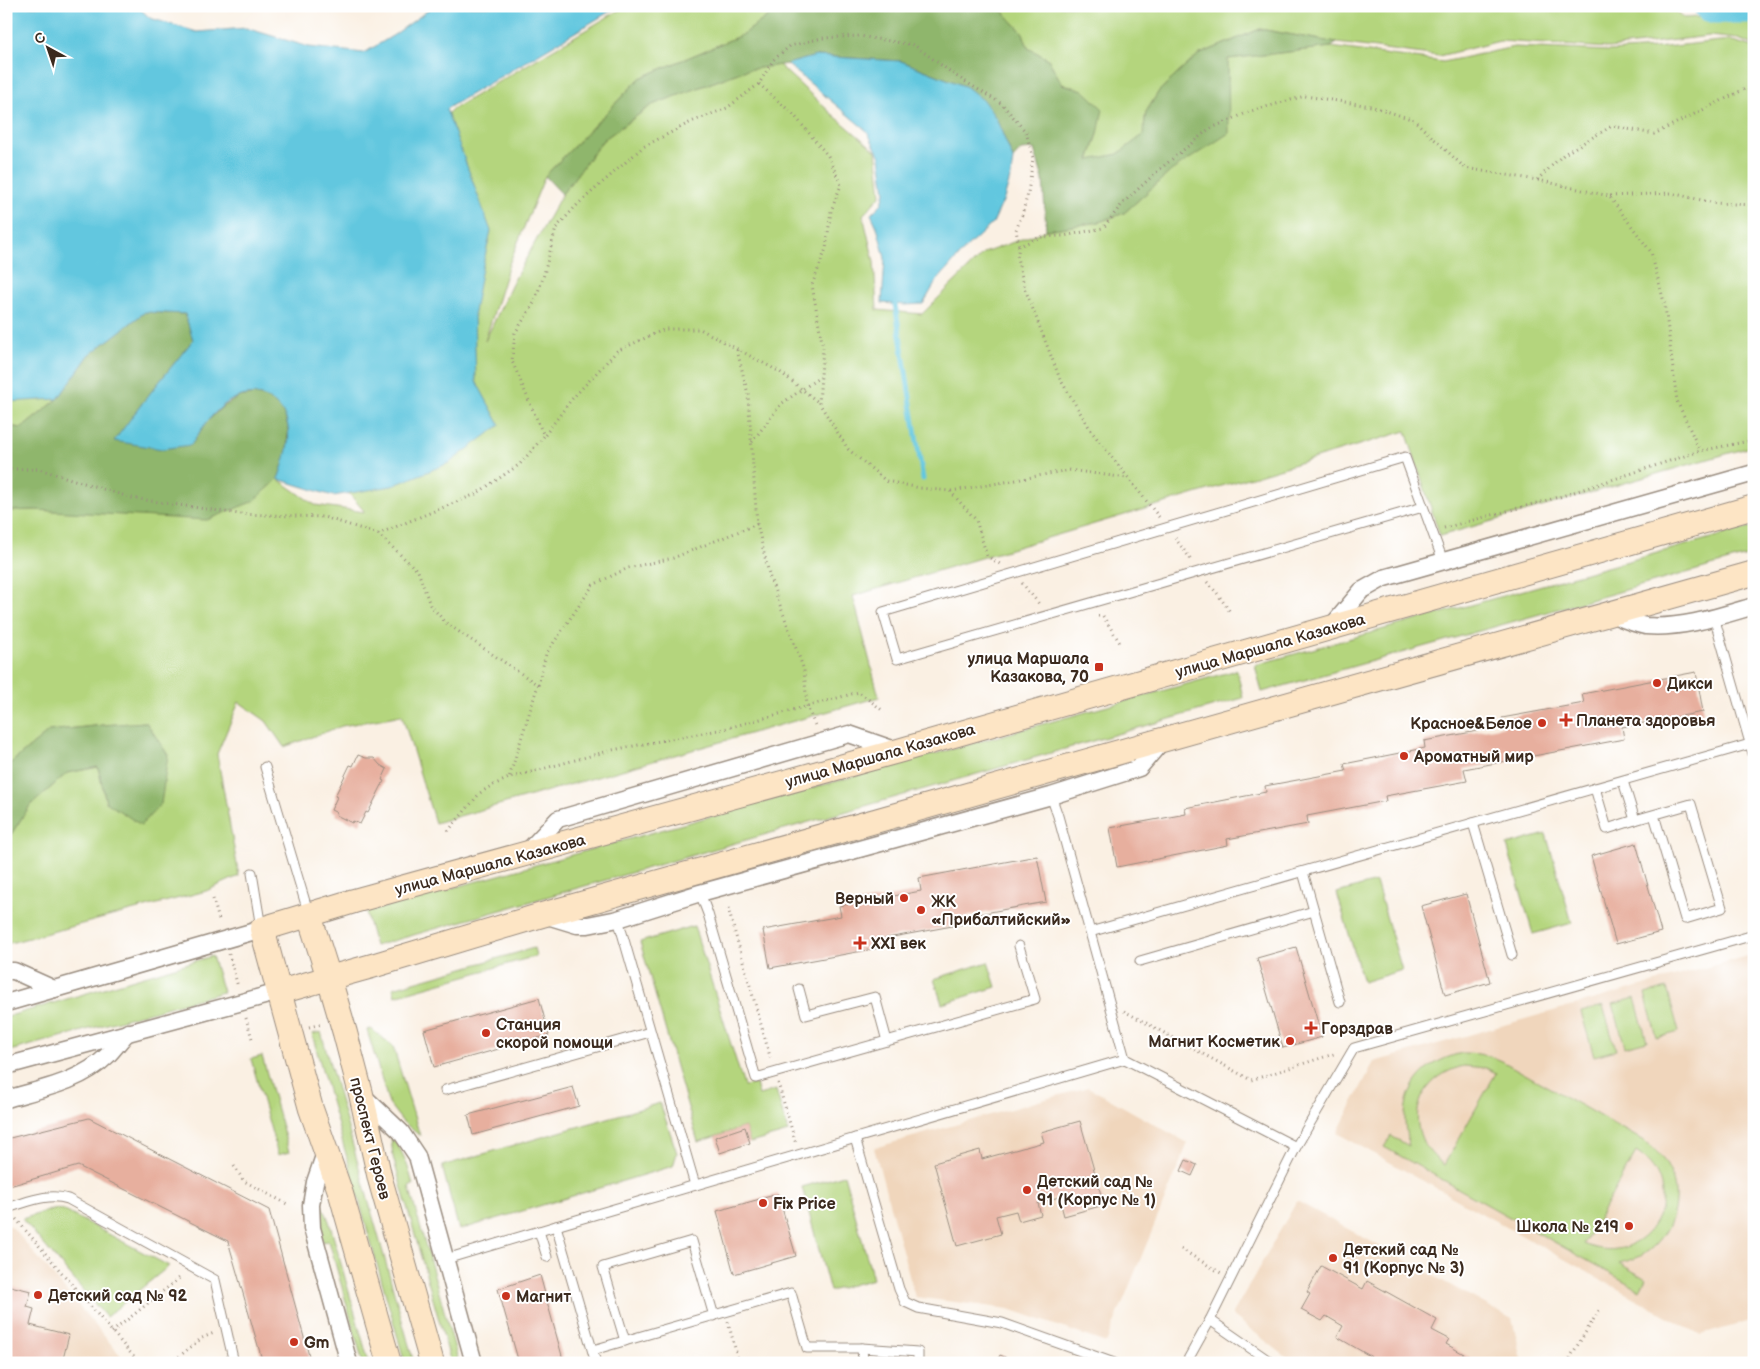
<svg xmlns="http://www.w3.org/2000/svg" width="1760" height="1369" viewBox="0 0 1760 1369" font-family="'Balsamiq Sans',sans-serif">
	<rect width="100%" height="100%" fill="#fff"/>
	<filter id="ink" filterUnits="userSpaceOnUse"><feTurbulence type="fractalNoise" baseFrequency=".02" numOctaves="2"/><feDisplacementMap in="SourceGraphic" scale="10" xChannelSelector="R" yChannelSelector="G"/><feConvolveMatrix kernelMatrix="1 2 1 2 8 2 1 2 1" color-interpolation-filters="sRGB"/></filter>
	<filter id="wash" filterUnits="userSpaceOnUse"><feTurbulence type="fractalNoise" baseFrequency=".0096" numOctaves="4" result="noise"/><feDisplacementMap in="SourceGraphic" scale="20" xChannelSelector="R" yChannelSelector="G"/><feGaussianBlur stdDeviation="1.12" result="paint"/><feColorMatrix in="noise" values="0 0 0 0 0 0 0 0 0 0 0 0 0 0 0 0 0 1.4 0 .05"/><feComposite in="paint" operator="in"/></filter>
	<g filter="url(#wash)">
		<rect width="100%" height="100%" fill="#faf0e3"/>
		<g fill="#f0d6bc">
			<path d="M1754 954V1320L1701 1335 1337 1133 1374 1062Z"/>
			<path d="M1088 1087 1188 1143 1106 1343 1009 1309 915 1297 874 1148Z"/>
			<path d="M1297 1201 1512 1319 1523 1363H1294L1232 1315Z"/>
			<path d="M6 1224 12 1227 127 1363H6Z"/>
		</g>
		<g fill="#b4d57d" stroke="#78804e" fill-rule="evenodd">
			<path d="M626 6H781L744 34 640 78 545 176 509 264 485 341 513 282 562 194 603 140 652 105 746 70 779 65 831 113 876 151 881 195 863 215 874 262 877 310 922 314 984 253 1046 230 1099 222 1124 213 1171 171 1228 59 1331 47 1443 62 1514 47 1609 51 1656 48 1729 40 1754 47V446L1440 536 1406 431 853 596 879 697 435 823 402 715 342 726 284 747 266 721 239 702 217 754 239 876 206 891 6 944V842L29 807 67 773 98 767 106 802 146 722 103 725 49 731 6 767V511L254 501 278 479 315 505 365 512 266 398 185 314 58 399 22 428 6 426V247L425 140 451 110Z"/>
			<path d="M998 6H1669L1684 18 1699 17 1711 20 1754 16V45L1738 39 1709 36 1609 48 1500 41 1439 56 1337 43 1260 29 1198 55 1159 91 1146 112 1143 135 1118 154 1089 161 1098 134 1083 90 1062 84 1048 59 1028 48 1023 33Z"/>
			<path d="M1754 526V554L1262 692 1255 665Z"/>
			<path d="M1237 670 1243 698 375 946 366 912Z"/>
			<path d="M1546 834 1572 923 1533 934 1507 845Z"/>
			<path d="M1376 882 1402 970 1363 982 1337 893Z"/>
			<path d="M694 926 744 1086 756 1084 759 1095 776 1090 788 1132 750 1143 745 1127 698 1142 640 942Z"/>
			<path d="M534 948 536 956 395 996 393 988Z"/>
			<path d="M212 956 223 992 6 1052V1017Z"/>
			<path d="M988 962 996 987 942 1004 934 979Z"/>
			<path d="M1667 988 1679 1032 1657 1038 1645 994Z"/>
			<path d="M1635 998 1647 1041 1625 1047 1613 1004Z"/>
			<path d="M1603 1006 1616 1050 1594 1056 1581 1012Z"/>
			<path d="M371 1029 393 1046 420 1136 402 1121 389 1104 367 1030Z"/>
			<path d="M321 1032 414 1363H405L312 1034Z"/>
			<path d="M1462 1053C1477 1053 1489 1055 1502 1061L1642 1140C1649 1145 1657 1151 1662 1158 1686 1189 1676 1233 1644 1254 1636 1259 1628 1261 1619 1263L1646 1279 1640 1290 1384 1147 1391 1136 1409 1146C1396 1100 1414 1064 1462 1053ZM1464 1066 1486 1068 1496 1073 1444 1165C1401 1134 1412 1078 1464 1066ZM1636 1152C1693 1188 1648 1272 1584 1244Z"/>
			<path d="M262 1056 289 1152 278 1155 251 1059Z"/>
			<path d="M660 1103 677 1153 673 1166 459 1230 442 1166Z"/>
			<path d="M391 1138H393C404 1154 408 1165 413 1185L409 1187 459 1363H451L393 1157Z"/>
			<path d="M844 1175 873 1279 830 1291 802 1187Z"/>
			<path d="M320 1199 329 1221 369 1363H363L329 1241 323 1242 317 1214Z"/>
			<path d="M54 1209 63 1210 169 1266 106 1317 22 1219Z"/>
		</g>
		<g fill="#8fb66c" stroke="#657045">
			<path d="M781 6H998L1023 33 1028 48 1048 59 1062 84 1083 90 1103 109 1098 134 1089 160 1118 154 1143 135 1146 112 1159 91 1198 55 1260 29 1337 43 1331 47 1228 59 1229 133 1171 171 1124 213 1099 222 1046 230 1043 179 1034 149 1021 150 1013 159 996 118 967 87 901 61 817 56 787 64 746 70 652 105 603 140 562 194 545 176 640 78 744 34Z"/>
			<path d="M145 312 185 314 193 340 143 402 115 441 191 445 206 423 221 408 239 397 255 394 266 398 278 405 285 416 288 427 287 455 278 479 254 501 207 520 35 510 6 511V426L22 428 58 399 89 355Z"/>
			<path d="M146 722 168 755 161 804 141 825 106 802 98 767 67 773 29 807 6 842V767L49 731 103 725Z"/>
		</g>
		<g fill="#62c7df" stroke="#4e787e">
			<path d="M6 6H137L150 18 197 32 246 28 309 47 364 53 394 35 434 6H619L446 109 491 231 481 273 474 312 476 381 500 425 449 463 392 486 333 496 278 479C288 452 299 417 269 399 259 394 250 393 239 397 217 404 203 427 191 445L162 449 114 441 143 402 193 340 185 314 145 312 89 355 58 399 6 402Z"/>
			<path d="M816 56 901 61 967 87 983 100 996 118 1013 159 1011 175 1004 199 993 223 967 247 936 282 923 304 905 305 882 303 885 258 877 227 871 214 882 203 885 192 880 157 867 131 787 64Z"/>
		</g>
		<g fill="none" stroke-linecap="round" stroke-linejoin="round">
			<path stroke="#62c7df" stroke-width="5" d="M895 304 923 479"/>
			<path stroke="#62c7df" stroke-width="31" d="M1709 6 1715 8H1754"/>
		</g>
		<g id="blocks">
			<g fill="#e7af9e">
				<path d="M1696 672 1703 712 1622 727 1624 739 1464 769 1467 781 1385 796 1386 801 1307 816 1308 824 1227 839 1228 845 1117 867 1110 828 1186 814 1185 808 1266 792 1265 786 1346 771 1344 764 1425 748 1424 741 1504 726 1502 718 1584 703 1582 694Z"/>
				<path d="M358 755 366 758H374L380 765 387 769 382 780 384 781 368 813 366 812 360 824 353 821 352 823 336 815 337 813 331 810 337 797 335 796 350 765 353 766Z"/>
				<path d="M1636 843 1661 932 1616 944 1591 856Z"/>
				<path d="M1037 856 1046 902 962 917 963 924 882 939 884 947 770 968 763 930 841 916 839 906 921 891 919 878Z"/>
				<path d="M1466 894 1490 982 1445 995 1421 906Z"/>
				<path d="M1296 947 1322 1037 1283 1048 1257 958Z"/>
				<path d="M539 998 549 1035 434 1067 424 1030Z"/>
				<path d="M573 1087 579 1106 473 1135 468 1115Z"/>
				<path d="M89 1118 269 1210 311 1363H263L228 1241 78 1166 6 1187V1139Z"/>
				<path d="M1080 1121 1104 1205 1064 1216 1059 1197 1038 1203 1041 1215 1019 1221 1016 1211 996 1216 1001 1234 957 1246 934 1163 980 1150 982 1159 1044 1142 1041 1132Z"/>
				<path d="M745 1127 750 1143 720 1153 715 1137Z"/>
				<path d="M1186 1160 1197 1165 1192 1176 1181 1171Z"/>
				<path d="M778 1194 796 1256 734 1274 717 1211Z"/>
				<path d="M1321 1266 1363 1289 1367 1281 1437 1320 1432 1330 1449 1339 1446 1344 1471 1358 1468 1363H1382L1337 1337 1343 1326 1326 1316 1322 1321 1301 1310 1310 1294 1307 1292Z"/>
				<path d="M540 1275 548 1305 564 1363H519L498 1289Z"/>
				<path d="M6 1285 31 1291 27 1307 34 1309 30 1325 69 1335 62 1363H6Z"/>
				<path d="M1000 1355 1018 1363H996Z"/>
			</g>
		</g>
	</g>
	<g filter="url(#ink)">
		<use href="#blocks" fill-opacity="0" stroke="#9a8d80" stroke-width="1"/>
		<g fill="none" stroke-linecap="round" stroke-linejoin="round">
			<g stroke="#9a8d80" stroke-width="11">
				<g id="lane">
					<path d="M1423 507 897 659 883 612 1405 457 1443 561"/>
					<path d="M1714 617 1754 757"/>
					<path d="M265 767 309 915"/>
					<path d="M1623 781 1635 820 1691 804 1722 908 1685 919 1654 815"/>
					<path d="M1595 788 1607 829 1635 820"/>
					<path d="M1051 796 1058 816 1125 1059 1296 1147"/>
					<path d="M1473 823 1512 955"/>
					<path d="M1303 872 1340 1002"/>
					<path d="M252 873 261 928"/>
					<path d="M700 893 708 914 756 1078 1035 999 1019 946"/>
					<path d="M618 919 695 1185"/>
					<path d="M1090 932 1750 744"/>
					<path d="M1140 961 1314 911"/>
					<path d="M799 989 806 1015 875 997 887 1041"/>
					<path d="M445 1090 650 1032"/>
					<path d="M855 1138 899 1289 905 1302 918 1308 1002 1323 1114 1363"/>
					<path d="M6 1208C26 1203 47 1192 68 1199L215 1280 234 1363"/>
					<path d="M556 1226 1125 1059"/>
					<path d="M539 1231 547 1257"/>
					<path d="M446 1259 556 1226 596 1363"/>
					<path d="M1210 1320 1272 1363"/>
					<path d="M625 1341 603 1267 692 1241 714 1316"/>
					<path d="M862 1348 863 1363"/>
					<path d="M593 1350 791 1293 807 1348H862L918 1352V1363"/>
					<path d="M1186 1363 1210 1320 1296 1147 1354 1048 1754 935"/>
				</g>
			</g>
			<g stroke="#9a8d80" stroke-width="19">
				<g id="street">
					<path d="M1609 613C1620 618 1633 624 1646 626 1682 629 1720 616 1754 606"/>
					<path d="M1331 627 1361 591 1384 578 1754 473"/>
					<path d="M527 852 558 819 849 734 898 751"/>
					<path d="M544 915 577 925H588L618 919 700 893 1051 796 1127 772 1139 768 1163 740"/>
					<path d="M6 971H14L54 989"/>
					<path d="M6 1003 262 929"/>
					<path d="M6 1066 279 992"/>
					<path d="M361 1094 401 1132 417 1156 474 1363"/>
					<path d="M6 1099C41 1089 81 1082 108 1055 115 1048 121 1039 128 1032"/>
					<path d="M326 1150 315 1182 311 1205 312 1228 349 1363"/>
				</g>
			</g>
			<g stroke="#9a8d80" stroke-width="26">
				<g id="secondary">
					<path d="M309 915 329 978 345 1033 361 1094 380 1179 432 1363"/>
					<path d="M279 992 372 966 542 915 1754 573"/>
					<path d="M389 1363 341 1194 311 1109 262 929 354 901 898 751 1754 507"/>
				</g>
			</g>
			<g stroke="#9a8d80" stroke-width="3" stroke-dasharray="1 4" stroke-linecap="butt">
				<path d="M759 84 794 115 828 156 841 185 831 211 826 249 812 285 823 348 819 403 848 449 886 481 920 488 950 491 976 520 987 556 1000 564"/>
				<path d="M1538 180 1609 196 1651 252 1665 306 1677 401 1700 451"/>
				<path d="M1610 196 1671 193 1714 203 1754 205"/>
				<path d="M737 350 748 394 757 524 770 578 804 670 807 706 816 728"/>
				<path d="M545 435 571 400 617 351 665 329H700L780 372 818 402"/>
				<path d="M752 442 781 404 820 377"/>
				<path d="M6 469H39L132 498 239 514 324 517 378 534 476 494 520 464 544 436 512 361 515 333 534 303 543 278 556 228 578 204 643 147 691 122 727 108 759 84 773 60 790 46 822 38 859 36 914 45 956 76 1002 104 1026 132 1033 158 1028 193 1022 215 1016 230 1019 246"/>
				<path d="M951 491 1011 481 1069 470 1127 478"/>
				<path d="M1159 517 1092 432 1060 379 1025 289 1017 258 1019 246 1041 237 1064 236 1103 228 1123 203 1160 169 1209 129 1251 111 1305 96 1371 106 1414 120 1465 168 1537 180 1564 154 1612 126 1654 134 1745 89 1754 91"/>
				<path d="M1444 528 1559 497 1700 451 1754 440"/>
				<path d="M378 534 418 571 430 605 446 623 538 685 509 778"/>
				<path d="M1175 538 1192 561"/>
				<path d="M1207 582 1217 593 1231 613"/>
				<path d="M1022 583 1040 605"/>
				<path d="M1098 616H1103L1120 643"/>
				<path d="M538 685 546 654 593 585 628 568 673 558 757 524"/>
				<path d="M448 831 480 793 491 786 509 778 612 750 724 729 859 692 882 710"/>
				<path d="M213 899 219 920"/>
				<path d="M728 908 771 1060"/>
				<path d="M229 954 238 987"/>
				<path d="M1124 1011 1251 1080 1337 1053"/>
				<path d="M246 1018 253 1042"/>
				<path d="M309 1027 322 1024"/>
				<path d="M778 1083 796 1144"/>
				<path d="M234 1166 244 1181 287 1204"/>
				<path d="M16 1219 139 1363"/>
				<path d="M1181 1249 1221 1273"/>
				<path d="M728 1322 739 1363"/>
				<path d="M112 1332 182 1276"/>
				<path d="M171 1363 202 1338 214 1333"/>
				<path d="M1568 1363 1571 1356 1600 1309"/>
			</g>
			<use href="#lane" stroke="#fff" stroke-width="9"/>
			<use href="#street" stroke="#fff" stroke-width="16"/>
			<use href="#secondary" stroke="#fde5c5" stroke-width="24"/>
		</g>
	</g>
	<g fill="#c8321e" stroke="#fff" stroke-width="2">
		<rect x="1094" y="662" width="10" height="10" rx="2.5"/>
		<circle cx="1657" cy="683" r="5"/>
		<path d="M1563.5 712.5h5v5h5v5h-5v5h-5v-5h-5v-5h5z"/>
		<circle cx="1542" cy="723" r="5"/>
		<circle cx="1404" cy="756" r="5"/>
		<circle cx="904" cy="898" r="5"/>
		<circle cx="921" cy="910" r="5"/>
		<path d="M857.5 935.5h5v5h5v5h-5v5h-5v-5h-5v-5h5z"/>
		<path d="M1308.5 1020.5h5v5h5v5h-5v5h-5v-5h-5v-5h5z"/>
		<circle cx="486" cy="1033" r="5"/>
		<circle cx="1290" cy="1041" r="5"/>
		<circle cx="1027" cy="1190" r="5"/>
		<circle cx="763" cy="1203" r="5"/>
		<circle cx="1629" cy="1226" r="5"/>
		<circle cx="1333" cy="1258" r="5"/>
		<circle cx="38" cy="1295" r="5"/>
		<circle cx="506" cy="1296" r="5"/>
		<circle cx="294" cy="1342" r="5"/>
	</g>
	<g text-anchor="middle" stroke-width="4" stroke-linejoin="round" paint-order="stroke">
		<g font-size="16" fill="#3b2a1e" stroke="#fff">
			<text transform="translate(1270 645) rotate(-16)" y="6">улица Маршала Казакова</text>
			<text transform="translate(880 755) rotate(-16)" y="6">улица Маршала Казакова</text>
			<text transform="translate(490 864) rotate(-15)" y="6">улица Маршала Казакова</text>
			<text transform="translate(371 1138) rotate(76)" y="6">проспект Героев</text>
		</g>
		<g font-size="16" font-weight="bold" fill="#3b2a1e" stroke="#fff" text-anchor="start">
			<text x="1089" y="664" text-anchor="end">улица Маршала<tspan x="1089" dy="18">Казакова, 70</tspan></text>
			<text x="1667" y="689">Дикси</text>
			<text x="1576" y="726">Планета здоровья</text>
			<text x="1532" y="729" text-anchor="end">Красное&amp;Белое</text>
			<text x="1414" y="762">Ароматный мир</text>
			<text x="894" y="904" text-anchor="end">Верный</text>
			<text x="931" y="907">ЖК<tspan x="931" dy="18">«Прибалтийский»</tspan></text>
			<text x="871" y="949">XXI век</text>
			<text x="496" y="1030">Станция<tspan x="496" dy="18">скорой помощи</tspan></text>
			<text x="1321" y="1034">Горздрав</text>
			<text x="1280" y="1047" text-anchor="end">Магнит Косметик</text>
			<text x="1037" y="1187">Детский сад №<tspan x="1037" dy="18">91 (Корпус № 1)</tspan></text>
			<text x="773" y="1209">Fix Price</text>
			<text x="1619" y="1232" text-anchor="end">Школа № 219</text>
			<text x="1343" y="1255">Детский сад №<tspan x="1343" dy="18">91 (Корпус № 3)</tspan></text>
			<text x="48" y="1301">Детский сад № 92</text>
			<text x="516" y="1302">Магнит</text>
			<text x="304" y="1348">Gm</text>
		</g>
	</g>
	<rect width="1760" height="1369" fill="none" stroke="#fff" stroke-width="25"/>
	<g transform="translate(48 48) rotate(320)" stroke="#ffffff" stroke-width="4" paint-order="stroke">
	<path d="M0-4L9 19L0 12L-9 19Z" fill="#3b2a1e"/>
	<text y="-8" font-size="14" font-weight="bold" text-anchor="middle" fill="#3b2a1e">С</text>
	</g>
</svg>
